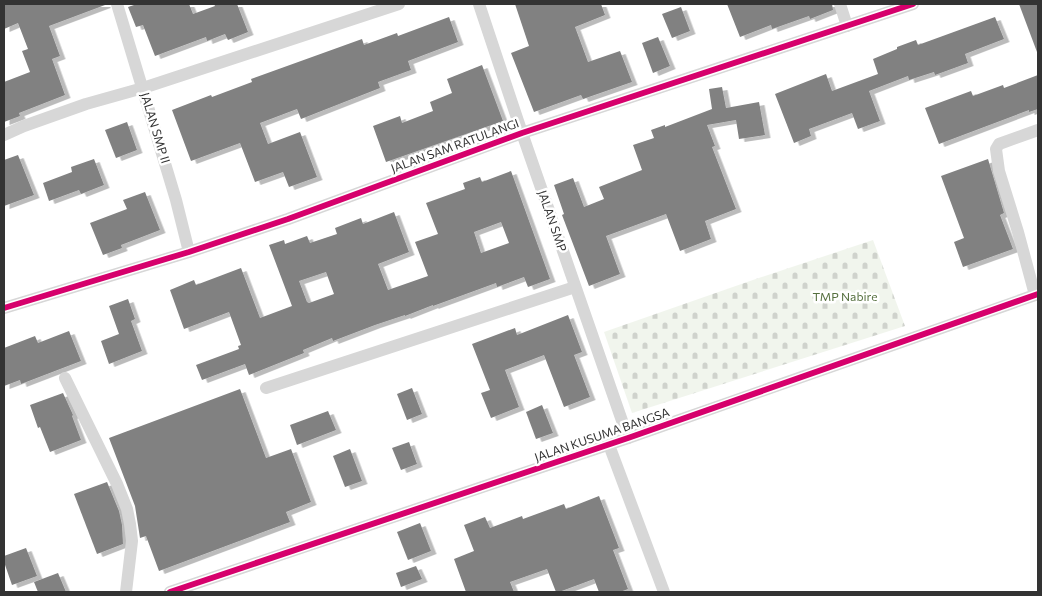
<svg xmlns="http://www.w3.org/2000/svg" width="1042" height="596" viewBox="0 0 1042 596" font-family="Commissioner,sans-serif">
	<defs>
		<pattern id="cemetery-stones" width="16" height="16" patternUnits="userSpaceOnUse" patternTransform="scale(1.25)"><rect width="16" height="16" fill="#f1f5ed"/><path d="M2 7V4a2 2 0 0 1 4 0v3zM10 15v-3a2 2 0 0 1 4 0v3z" fill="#cfd2cc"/></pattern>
		<filter id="shadow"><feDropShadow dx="5.5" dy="3" stdDeviation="0" flood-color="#0004"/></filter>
	</defs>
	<rect width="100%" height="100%" fill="#fff"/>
	<path fill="url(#cemetery-stones)" d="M873 240 905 326 632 413 604 332 750 281Z"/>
	<g fill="#818181" fill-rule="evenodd" filter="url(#shadow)">
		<path d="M4 4H105V5L49 26 60 56 52 59 65 95 19 113 20 116 4 122V82L30 72 22 51 28 49 18 23 4 29Z"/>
		<path d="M137 4H189L193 14 215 6 214 4H237L248 32 228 40 225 34 207 41 206 37 155 56 143 25 136 27 128 7Z"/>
		<path d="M515 4H601L605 15 575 27 588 62 620 51 632 82 583 99 581 95 534 112 511 53 529 46Z"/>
		<path d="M727 4H832L833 10 810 19 809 16 772 29 771 25 740 37Z"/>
		<path d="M1019 4H1038V52H1037Z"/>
		<path d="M681 7 690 31 672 38 662 14Z"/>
		<path d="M449 17 458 42 408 61 411 70 378 82 380 88 301 119 297 109 260 123 268 144 300 132 317 177 289 187 283 172 255 182 240 143 191 161 172 110 211 95 212 97 252 82 251 79 362 39 364 45 397 33 398 36Z"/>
		<path d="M995 17 1004 39 965 54 968 63 935 75 934 72 909 80 908 76 869 91 880 121 858 129 852 113 809 129 811 136 794 143 775 94 826 74 832 91 878 74 873 59 897 49V47L916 40 918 45Z"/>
		<path d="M658 37 670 66 653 73 642 43Z"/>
		<path d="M482 65 503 121 386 162 373 126 400 116 402 123 433 111 430 102 452 93 447 79Z"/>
		<path d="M1038 75V109L1029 112V110L939 144 925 108 971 91 973 96 1003 85 1004 88Z"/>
		<path d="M722 87 726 108 759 102 765 135 739 139 736 120 707 125 715 146 712 147 736 209 705 221 711 239 680 251 666 214 606 236 620 274 589 286 562 215 564 214 554 185 573 178 584 207 604 199 599 187 642 170 633 145 654 138 651 130 665 125V127L712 109 709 89Z"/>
		<path d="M127 122 137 150 116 158 105 130Z"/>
		<path d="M18 155 34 195 4 206V160Z"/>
		<path d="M94 159 104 185 81 194 79 190 49 201 43 183 72 172 71 167Z"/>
		<path d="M988 159 1004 213 1000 215 1013 249 963 267 954 242 964 238 941 176Z"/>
		<path d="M511 171 550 279 528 287 524 277 497 287 496 283 433 306V305L405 316V315L375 325 333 341 332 338 303 350 304 353 249 375 245 364 202 380 196 365 239 349 238 346 241 345 229 312 184 329 170 290 194 280 196 285 241 268 260 318 292 306 269 245 284 240 285 244 307 236 310 243 337 234 335 228 361 218 363 224 394 212 409 252 378 264 388 290 428 276 415 242 438 234 426 203 465 189 463 183 480 177 482 182ZM501 222 509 243 481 253 474 232ZM326 272 334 294 309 303 307 302 299 281Z"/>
		<path d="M145 192 160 230 121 245 122 248 103 255 90 223 127 209 123 200Z"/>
		<path d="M128 299 135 319 131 321 142 351 109 364 101 341 119 334 109 306Z"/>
		<path d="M568 315 582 352 574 355 590 397 564 407 544 355 505 370 519 407 491 418 481 393 490 390 472 344 515 328 517 335Z"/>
		<path d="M69 331 81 361 21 384 20 380 4 386V348L35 336 38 343Z"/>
		<path d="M412 388 422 414 407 420 397 394Z"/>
		<path d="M240 389 266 458 291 449 311 502 286 512 290 522 159 571 146 536 140 538 135 506 109 438Z"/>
		<path d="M63 393 73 415 72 416 81 440 50 452 40 427 38 428 30 405Z"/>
		<path d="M542 405 553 433 536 439 526 412Z"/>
		<path d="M328 411 336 430 297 445 290 425Z"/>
		<path d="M409 442 417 464 401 470 392 448Z"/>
		<path d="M350 449 362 481 345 487 333 456Z"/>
		<path d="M107 482 119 511 122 525 123 544 97 554 74 494Z"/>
		<path d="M599 496 619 548 613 550 628 589 620 592H599L594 579 559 592H556L547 569 510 582 514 592H466L454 559 474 551 464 525 485 517 490 528 522 516 523 519 564 504 566 509Z"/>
		<path d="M420 523 431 551 408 560 397 532Z"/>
		<path d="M26 548 37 576 12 585 4 562V556Z"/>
		<path d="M416 566 422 579 401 587 396 573Z"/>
		<path d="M58 573 66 592H38L34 582Z"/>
	</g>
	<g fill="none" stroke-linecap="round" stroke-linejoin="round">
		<g stroke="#d7d7d7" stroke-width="12">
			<path d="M117 4 176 200 189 252"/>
			<path d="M479 4 522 133 628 438"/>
			<path d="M840 4 847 26"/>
			<path d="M4 135 24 126 86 104 143 88 399 4"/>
			<path d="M1035 295 1018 232 999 171 996 149 999 144 1038 130"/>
			<path d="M4 308 189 252 288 219 522 133 913 4"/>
			<path d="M65 378 117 484 127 509 130 524 132 541 126 592"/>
			<path d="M266 388 575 287"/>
			<path d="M609 445 664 592"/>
			<path d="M170 592 628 438 1038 294"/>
		</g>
		<g stroke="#fff" stroke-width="9">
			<g id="cycleway">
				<path d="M4 308 189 252 288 219 522 133 913 4"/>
				<path d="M170 592 628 438 1038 294"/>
			</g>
		</g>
		<use href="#cycleway" stroke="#d6006c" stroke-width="6"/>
	</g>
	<g text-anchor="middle" stroke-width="5" stroke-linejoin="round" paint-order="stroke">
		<g font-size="12" fill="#333" stroke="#fff">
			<text transform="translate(155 128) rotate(73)" y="4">JALAN SMP II</text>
			<text transform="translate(455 146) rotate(-20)" y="4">JALAN SAM RATULANGI</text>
			<text transform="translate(552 221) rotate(71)" y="4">JALAN SMP</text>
			<text transform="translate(602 435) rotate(-19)" y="4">JALAN KUSUMA BANGSA</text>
		</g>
		<g font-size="12" fill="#56703f" stroke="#fff">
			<text x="845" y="301">TMP Nabire</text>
		</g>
	</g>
	<rect width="1042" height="596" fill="none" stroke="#333333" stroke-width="10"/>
</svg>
